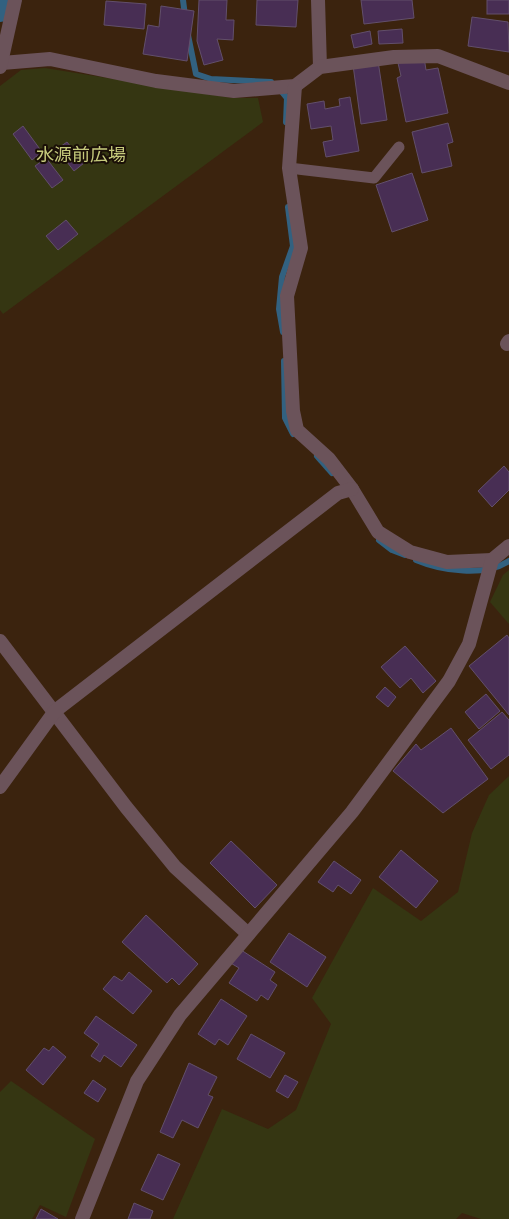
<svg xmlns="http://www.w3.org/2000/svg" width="509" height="1219" viewBox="0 0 509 1219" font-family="Barlow,'Noto Sans JP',sans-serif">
	<rect width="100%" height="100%" fill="#3b230e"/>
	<g fill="#353612">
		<path d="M45 68 232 98H258L263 122 3 314 0 310V86L21 70Z"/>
		<path d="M509 570V624L490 602 503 575Z"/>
		<path d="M509 776V1219H481L462 1213 456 1219H173L222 1109 268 1129 296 1110 331 1024 312 998 373 888 421 921 458 892 472 833 489 795Z"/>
		<path d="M11 1081 95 1139 66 1217 40 1205 32 1219H0V1092Z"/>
	</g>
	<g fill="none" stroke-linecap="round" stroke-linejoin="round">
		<g stroke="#326180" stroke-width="6">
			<path d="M183 0 185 16"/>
			<path d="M188 35 196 74 211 79 271 82"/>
			<path d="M278 87 287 98 286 122"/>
			<path d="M283 332 279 309 282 277 293 246 288 207"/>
			<path d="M284 361 285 418 293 434"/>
			<path d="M317 456 332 473"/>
			<path d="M379 540 392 550 405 555"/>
			<path d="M416 560C442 571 485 577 509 561"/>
		</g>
		<path stroke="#326180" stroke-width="22" d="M0 11 2 0"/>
	</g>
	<g fill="#482e54" stroke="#624f6b">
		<path d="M199 0H227L226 20H234L233 40 217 39 223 60 204 65 197 41Z"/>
		<path d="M257 0H298L296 27 256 25Z"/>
		<path d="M361 0H412L414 18 364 24Z"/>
		<rect x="487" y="0" width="22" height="14"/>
		<path d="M106 1 146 4 144 29 104 25Z"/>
		<path d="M161 6 194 11 187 61 143 54 148 25 159 27Z"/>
		<path d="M472 17 508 22 509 52 468 46Z"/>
		<path d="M402 29 403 43 379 44 378 31Z"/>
		<path d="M370 31 372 44 354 48 351 35Z"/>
		<path d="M424 57 426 70 438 68 448 113 406 122 397 78 401 76 398 63Z"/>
		<path d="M378 61 387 120 361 124 353 65Z"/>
		<path d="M350 97 359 151 326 157 323 142 333 140 331 126 311 129 307 104 324 101 325 109 340 106 339 99Z"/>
		<path d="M448 123 453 142 447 144 452 166 422 173 412 132Z"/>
		<path d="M23 126 42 152 32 160 13 134Z"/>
		<path d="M67 142 84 163 74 171 57 149Z"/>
		<path d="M46 158 63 180 52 188 35 166Z"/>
		<path d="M412 173 428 220 392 232 376 185Z"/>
		<path d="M66 220 78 234 58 250 46 236Z"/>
		<path d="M504 466 509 472V490L492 507 478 491Z"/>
		<path d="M507 635 509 638V715L469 666Z"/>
		<path d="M405 646 436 681 423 693 411 678 400 688 381 667Z"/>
		<path d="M385 687 396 697 388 707 376 697Z"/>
		<path d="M486 694 500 711 479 729 465 712Z"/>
		<path d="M502 712 509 720V755L491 769 468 740Z"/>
		<path d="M451 728 488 779 443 813 393 771 416 744 421 750Z"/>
		<path d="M231 841 277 885 255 908 210 863Z"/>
		<path d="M401 850 438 881 416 908 379 877Z"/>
		<path d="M334 861 361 880 351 894 338 885 333 892 318 882Z"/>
		<path d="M146 915 198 964 179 985 172 978 167 983 122 942Z"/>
		<path d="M289 933 326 957 307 987 270 962Z"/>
		<path d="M238 948 275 972 270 980 277 985 268 1000 261 995 257 1001 229 983 239 968 229 962Z"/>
		<path d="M129 972 152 991 133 1014 103 989 114 976 122 981Z"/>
		<path d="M221 999 247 1016 228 1045 219 1039 215 1045 198 1034Z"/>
		<path d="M96 1016 137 1045 121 1067 104 1055 100 1062 91 1056 99 1044 84 1033Z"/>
		<path d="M251 1034 285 1053 270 1078 237 1059Z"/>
		<path d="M53 1046 66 1057 43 1085 26 1070 44 1048 49 1051Z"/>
		<path d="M189 1063 217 1077 208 1095 213 1097 198 1128 182 1120 173 1138 160 1132Z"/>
		<path d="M285 1075 298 1082 288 1098 276 1091Z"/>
		<path d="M93 1080 106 1089 98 1102 84 1093Z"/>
		<path d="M158 1154 180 1164 163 1200 141 1190Z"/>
		<path d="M134 1203 153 1211 150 1219H128Z"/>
		<path d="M41 1209 58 1219H36Z"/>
	</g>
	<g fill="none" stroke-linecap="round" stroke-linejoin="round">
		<path stroke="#6b535a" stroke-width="11" d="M289 168 374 178 399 147"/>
		<g stroke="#6b535a" stroke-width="14">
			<path d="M318 0 320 67"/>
			<path d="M2 63 50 59 156 81 234 91 295 86 320 67 394 57 438 56 509 83"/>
			<path d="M0 67 15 0"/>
			<path d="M295 86 289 168 301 248 287 296 293 411 297 430 329 459 352 489 378 532 410 552 447 562 492 560"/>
			<path d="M507 344 509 341"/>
			<path d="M0 641 126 807 175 867 247 933"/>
			<path d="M0 787 55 711 338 493 352 489"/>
			<path d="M82 1219 137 1081 180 1015 352 812 449 681 469 644 492 560 509 546"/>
		</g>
	</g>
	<g text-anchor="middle" stroke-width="4" stroke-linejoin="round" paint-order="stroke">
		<g font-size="18" fill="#c6ca7c" stroke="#1a0f07">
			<text x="81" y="161">水源前広場</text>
		</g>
	</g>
</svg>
